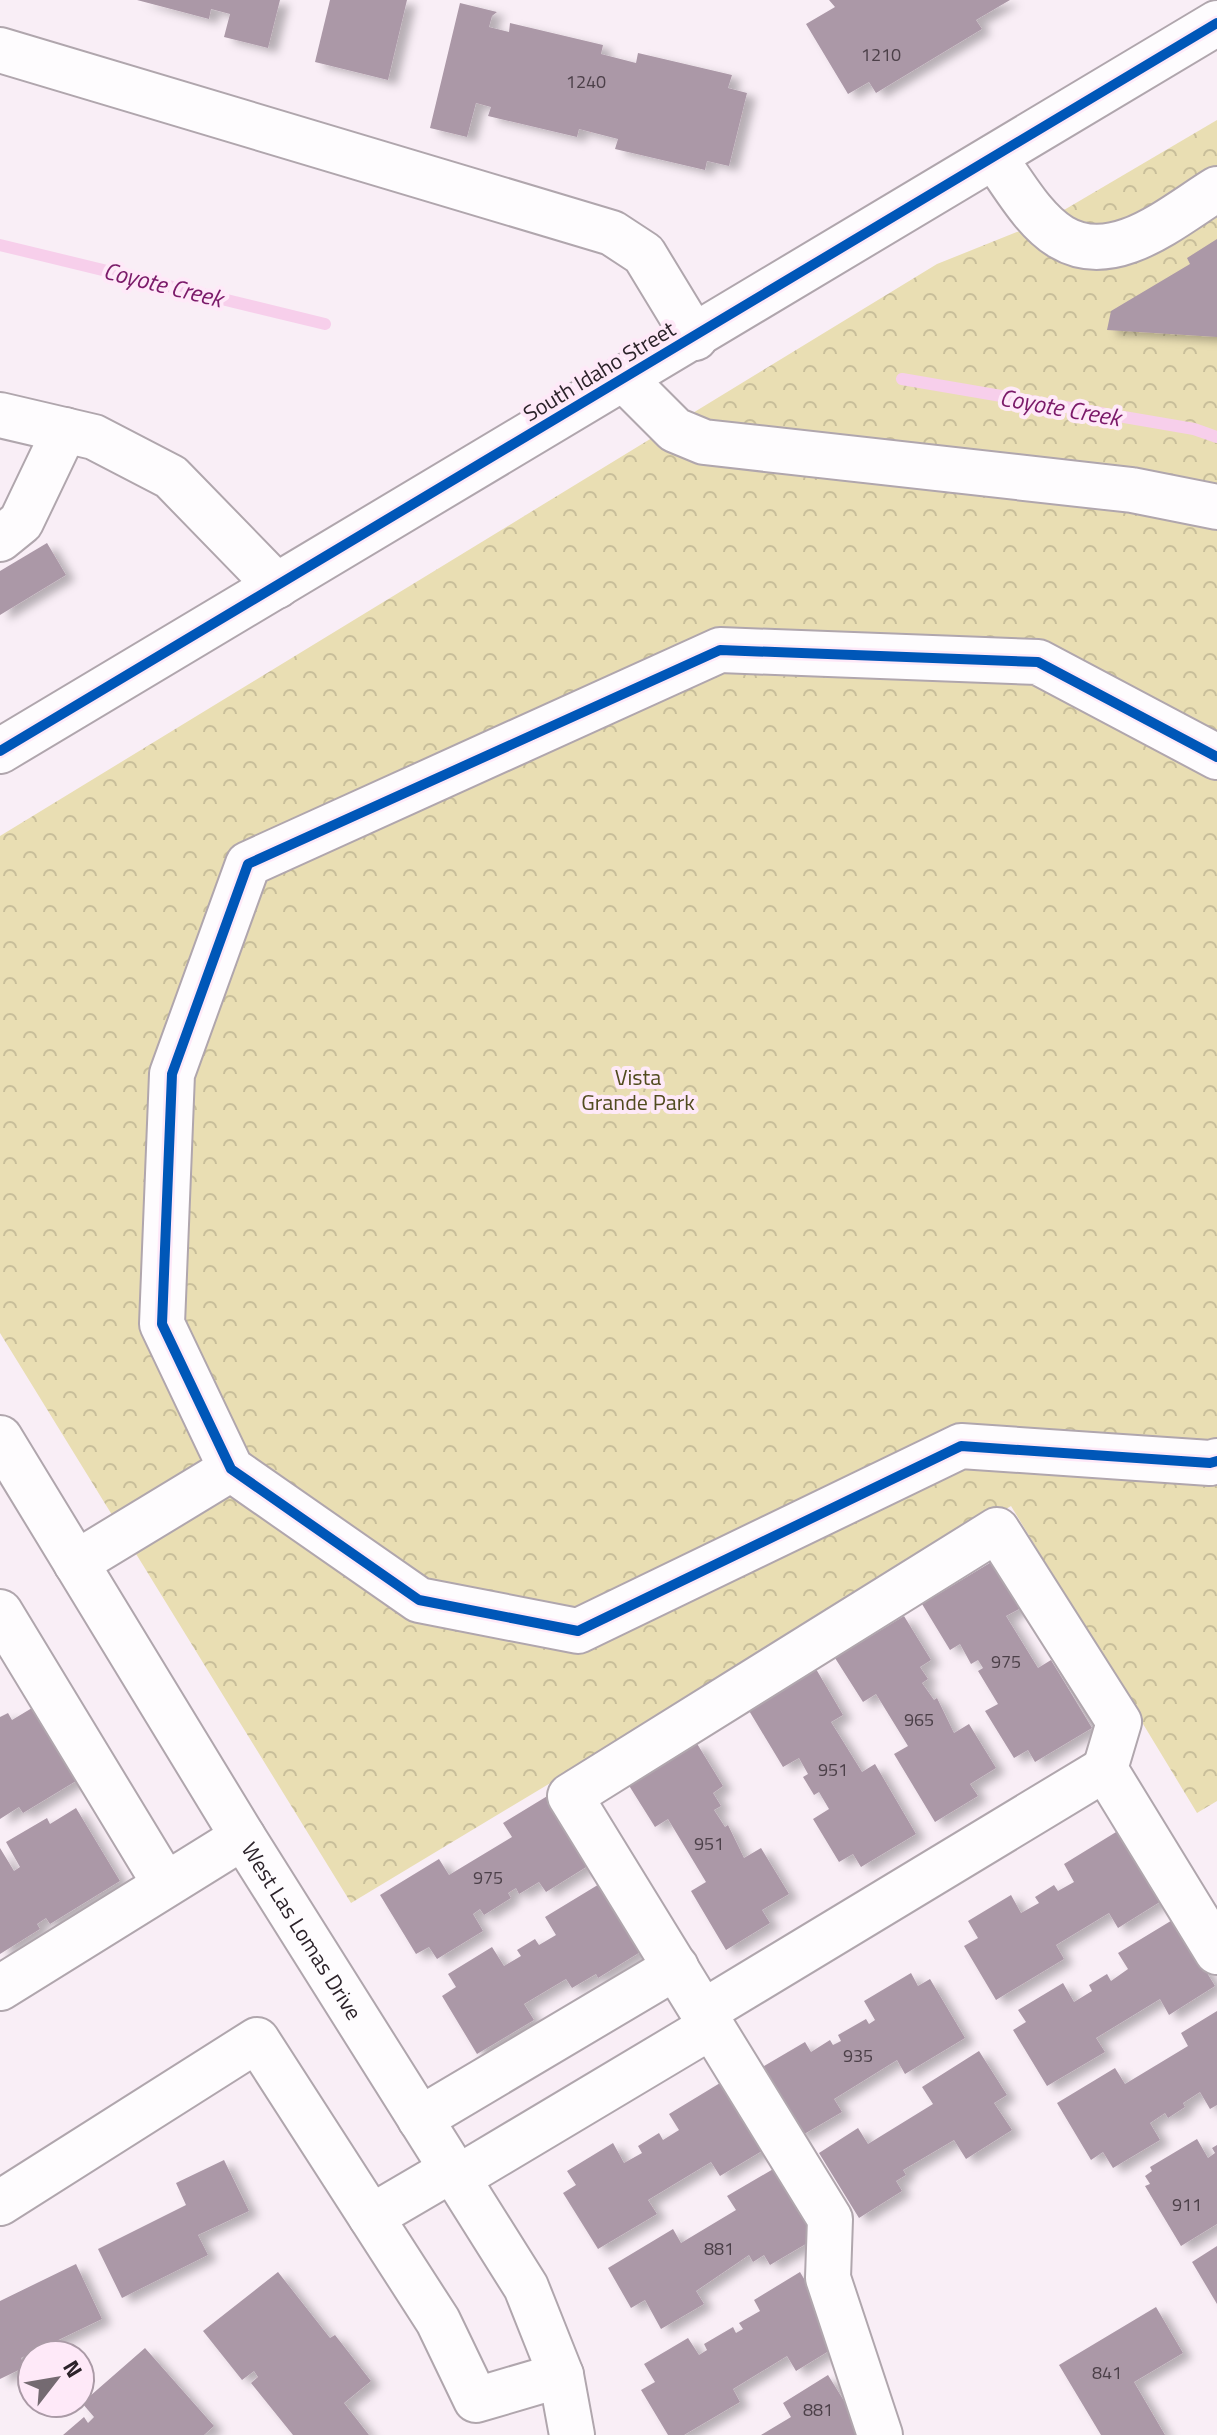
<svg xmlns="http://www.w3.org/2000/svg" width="1217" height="2435" viewBox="0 0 1217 2435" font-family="'Titillium Web',sans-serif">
	<defs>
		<pattern id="park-crowns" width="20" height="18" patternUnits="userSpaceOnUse" patternTransform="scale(2)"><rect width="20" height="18" fill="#e9deb3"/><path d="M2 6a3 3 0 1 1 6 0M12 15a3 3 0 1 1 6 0" fill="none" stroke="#c8be9a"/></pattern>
		<filter id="shadow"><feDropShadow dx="9" dy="5" stdDeviation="4" flood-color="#0004"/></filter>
	</defs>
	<rect width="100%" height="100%" fill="#f9eef6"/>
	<path fill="url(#park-crowns)" d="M1217 120V1801L1197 1813 1011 1506 351 1903 0 1333V836L937 264 1047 220Z"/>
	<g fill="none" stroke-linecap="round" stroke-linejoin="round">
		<g stroke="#f7cfeb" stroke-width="12">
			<path d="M0 245 325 324"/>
			<path d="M902 379 1194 429 1217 437"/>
		</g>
	</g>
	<g fill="#ab98a7" filter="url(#shadow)">
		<path d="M137 0H280L268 48 224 37 230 14 211 9 209 19Z"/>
		<path d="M330 0H407L388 80 315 62Z"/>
		<path d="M829 0H1010L976 20 982 29 876 93 869 82 848 94 806 24 835 7Z"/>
		<path d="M460 3 497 12 492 16 489 27 509 32 510 23 603 45 601 54 636 63 638 53 732 75 728 88 747 93 729 166 707 161 705 170 615 149 618 139 579 129 577 137 488 116 491 107 476 103 467 137 430 128Z"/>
		<path d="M1217 239V337L1107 330 1111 311 1190 264 1187 258Z"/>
		<path d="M47 543 66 575 0 615V571Z"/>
		<path d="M993 1561 1021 1608 1006 1616 1038 1668 1051 1660 1092 1728 1035 1762 1028 1750 1014 1758 985 1711 998 1704 978 1671 983 1668 978 1660 971 1664 960 1644 950 1650 922 1604Z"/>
		<path d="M904 1616 931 1660 920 1667 928 1679 922 1683 934 1700 937 1698 954 1733 969 1724 996 1768 970 1784 978 1796 935 1822 894 1754 908 1746 876 1694 863 1702 835 1658Z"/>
		<path d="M816 1669 843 1715 831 1722 862 1772 875 1764 916 1834 861 1867 853 1854 839 1862 813 1819 829 1809 819 1792 814 1795 803 1777 808 1774 799 1758 783 1767 748 1709Z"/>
		<path d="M37 1705 81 1778 23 1813 19 1807 0 1819V1717L8 1713 12 1720Z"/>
		<path d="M696 1742 723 1786 713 1793 721 1806 714 1810 725 1827 728 1825 744 1858 761 1848 789 1894 762 1910 770 1923 726 1950 691 1891 706 1882 668 1819 655 1827 628 1784Z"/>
		<path d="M549 1795 591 1864 546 1892 539 1882 519 1894 516 1888 508 1893 511 1898 484 1915 480 1909 473 1914 483 1931 437 1959 429 1947 416 1954 380 1895 439 1859 449 1875 512 1837 503 1823Z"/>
		<path d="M76 1808 120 1881 50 1924 46 1918 37 1924 40 1929 0 1954V1848L14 1871 20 1867 6 1842 47 1818 50 1824Z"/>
		<path d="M1121 1829 1163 1900 1118 1928 1109 1913 1056 1945 1064 1959 996 2000 964 1946 978 1938 968 1921 1011 1895 1021 1913 1039 1903 1035 1897 1054 1885 1058 1891 1074 1882 1064 1864Z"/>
		<path d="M601 1883 642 1951 598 1978 596 1974 572 1988 566 1979 524 2004 534 2020 477 2054 442 1996 456 1987 448 1974 492 1947 504 1966 521 1956 517 1950 535 1939 539 1945 556 1935 545 1917Z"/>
		<path d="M1174 1919 1215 1986 1169 2015 1160 1999 1096 2038 1105 2052 1047 2086 1013 2030 1026 2022 1018 2010 1063 1983 1074 2002 1092 1991 1089 1985 1107 1974 1111 1981 1128 1969 1118 1953Z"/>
		<path d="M911 1973 918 1986 930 1979 965 2038 905 2074 897 2060 834 2099 842 2112 799 2137 759 2069 805 2042 811 2052 830 2040 833 2045 841 2041 838 2035 866 2019 869 2024 875 2020 864 2001Z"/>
		<path d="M1217 2011V2105L1210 2109 1200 2092 1183 2103 1185 2107 1168 2118 1165 2113 1150 2123 1160 2140 1113 2168 1103 2152 1091 2160 1057 2103 1115 2068 1125 2084 1188 2046 1181 2033Z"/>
		<path d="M979 2051 1007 2095 994 2103 1012 2130 966 2159 954 2140 903 2170 906 2175 896 2181 902 2191 859 2218 819 2153 858 2128 868 2144 933 2104 922 2087Z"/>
		<path d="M725 2080 767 2148 720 2176 711 2162 648 2200 657 2214 598 2249 563 2193 576 2185 567 2171 613 2143 624 2163 642 2153 638 2146 659 2133 663 2140 679 2130 669 2114Z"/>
		<path d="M1197 2139 1208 2158 1215 2153 1212 2148 1217 2145V2224L1181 2246 1145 2186 1150 2184 1145 2176 1152 2171 1150 2167Z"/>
		<path d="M224 2160 249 2211 198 2235 208 2255 122 2298 98 2249 186 2205 176 2183Z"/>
		<path d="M775 2168 816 2238 770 2265 764 2255 753 2262 749 2255 696 2291 704 2304 661 2329 645 2300 631 2308 608 2268 673 2229 681 2243 736 2210 727 2196Z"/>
		<path d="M1217 2246V2304L1192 2262Z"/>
		<path d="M76 2264 102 2319 21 2358 25 2367 0 2379V2301Z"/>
		<path d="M278 2272 330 2338 335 2335 371 2381 344 2403 369 2435H293L251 2383 258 2377 254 2371 242 2380 203 2331Z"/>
		<path d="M800 2272 842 2343 796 2371 787 2356 733 2389 740 2402 684 2435H668L641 2390 655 2382 644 2364 688 2338 699 2355 707 2350 704 2344 733 2327 736 2333 743 2329 739 2323 760 2311 754 2300Z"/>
		<path d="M1156 2307 1183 2353 1134 2382 1165 2435H1101L1059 2365Z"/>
		<path d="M145 2348 214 2426 204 2435H63L84 2417 88 2423 94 2417 82 2403Z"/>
		<path d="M828 2375 865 2435H761L791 2417 783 2403Z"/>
	</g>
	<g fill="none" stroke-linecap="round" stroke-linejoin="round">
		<g stroke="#b0a6ad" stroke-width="48">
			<g id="minor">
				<path d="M0 50 612 233 644 254 695 338"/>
				<path d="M994 157C1013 183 1033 220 1061 237 1114 269 1173 216 1217 189"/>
				<path d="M624 379 675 430 704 442 1132 490 1217 507"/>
				<path d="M0 415 94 437 171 477 277 586"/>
				<path d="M0 539 21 522 65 430"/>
				<path d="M0 751 1217 23"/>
				<path d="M1217 757 1038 662 720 650 248 864 172 1074 162 1324 231 1469 419 1600 578 1631 961 1446 1210 1463 1217 1461"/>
				<path id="s1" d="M0 1438 243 1837 526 2287 561 2375 572 2435"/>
				<path d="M76 1563 231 1469"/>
				<path d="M0 1612 165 1884"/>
				<path d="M0 1988 243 1837"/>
				<path d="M703 2012 1105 1769"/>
				<path d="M420 2119 676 1967"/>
				<path d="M459 2177 712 2026"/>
				<path d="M0 2203 257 2040 438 2321 476 2400 561 2375"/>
				<path d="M371 2217 453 2169"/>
				<path d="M880 2435 828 2278 830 2219 570 1796 997 1530 1119 1722 1105 1769 1217 1952"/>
			</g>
		</g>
		<use href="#minor" stroke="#fefcfe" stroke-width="44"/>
		<g stroke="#fee9f8" stroke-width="15">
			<g id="cycleway">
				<path d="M0 751 1217 23"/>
				<path d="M1217 757 1038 662 720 650 248 864 172 1074 162 1324 231 1469 419 1600 578 1631 961 1446 1210 1463 1217 1461"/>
			</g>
		</g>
		<use href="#cycleway" stroke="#0057b8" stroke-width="10"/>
	</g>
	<g text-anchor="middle" stroke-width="8" stroke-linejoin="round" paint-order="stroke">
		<g font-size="18" fill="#4c4049">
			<text x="881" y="61">1210</text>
			<text x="586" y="88">1240</text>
			<text x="1006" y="1668">975</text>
			<text x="919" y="1726">965</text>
			<text x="833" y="1776">951</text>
			<text x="709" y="1850">951</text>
			<text x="488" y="1884">975</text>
			<text x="858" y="2062">935</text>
			<text x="1187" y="2211">911</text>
			<text x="719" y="2255">881</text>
			<text x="1107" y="2379">841</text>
			<text x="818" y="2416">881</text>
		</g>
		<g font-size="22" fill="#2c232a" stroke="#fee9f8">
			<text transform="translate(599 371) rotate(-31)" y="8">South Idaho Street</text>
			<text dy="8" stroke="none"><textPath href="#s1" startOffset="578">West Las Lomas Drive</textPath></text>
		</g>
		<g font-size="22" fill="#514b1f" stroke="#fee9f8">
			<text x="638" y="1085">Vista<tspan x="638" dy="25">Grande Park</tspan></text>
		</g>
		<g font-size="24" font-style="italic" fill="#7b1a69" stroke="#fee9f8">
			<text transform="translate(163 285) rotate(14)" y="8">Coyote Creek</text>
			<text transform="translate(1060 408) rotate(10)" y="8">Coyote Creek</text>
		</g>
	</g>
	<g transform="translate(56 2379) rotate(59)"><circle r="38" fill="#fee9f8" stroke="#aa9aa6" stroke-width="2"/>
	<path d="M0-6L14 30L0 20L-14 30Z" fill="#746a71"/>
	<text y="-12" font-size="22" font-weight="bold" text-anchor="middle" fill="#2c232a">N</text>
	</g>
</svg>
